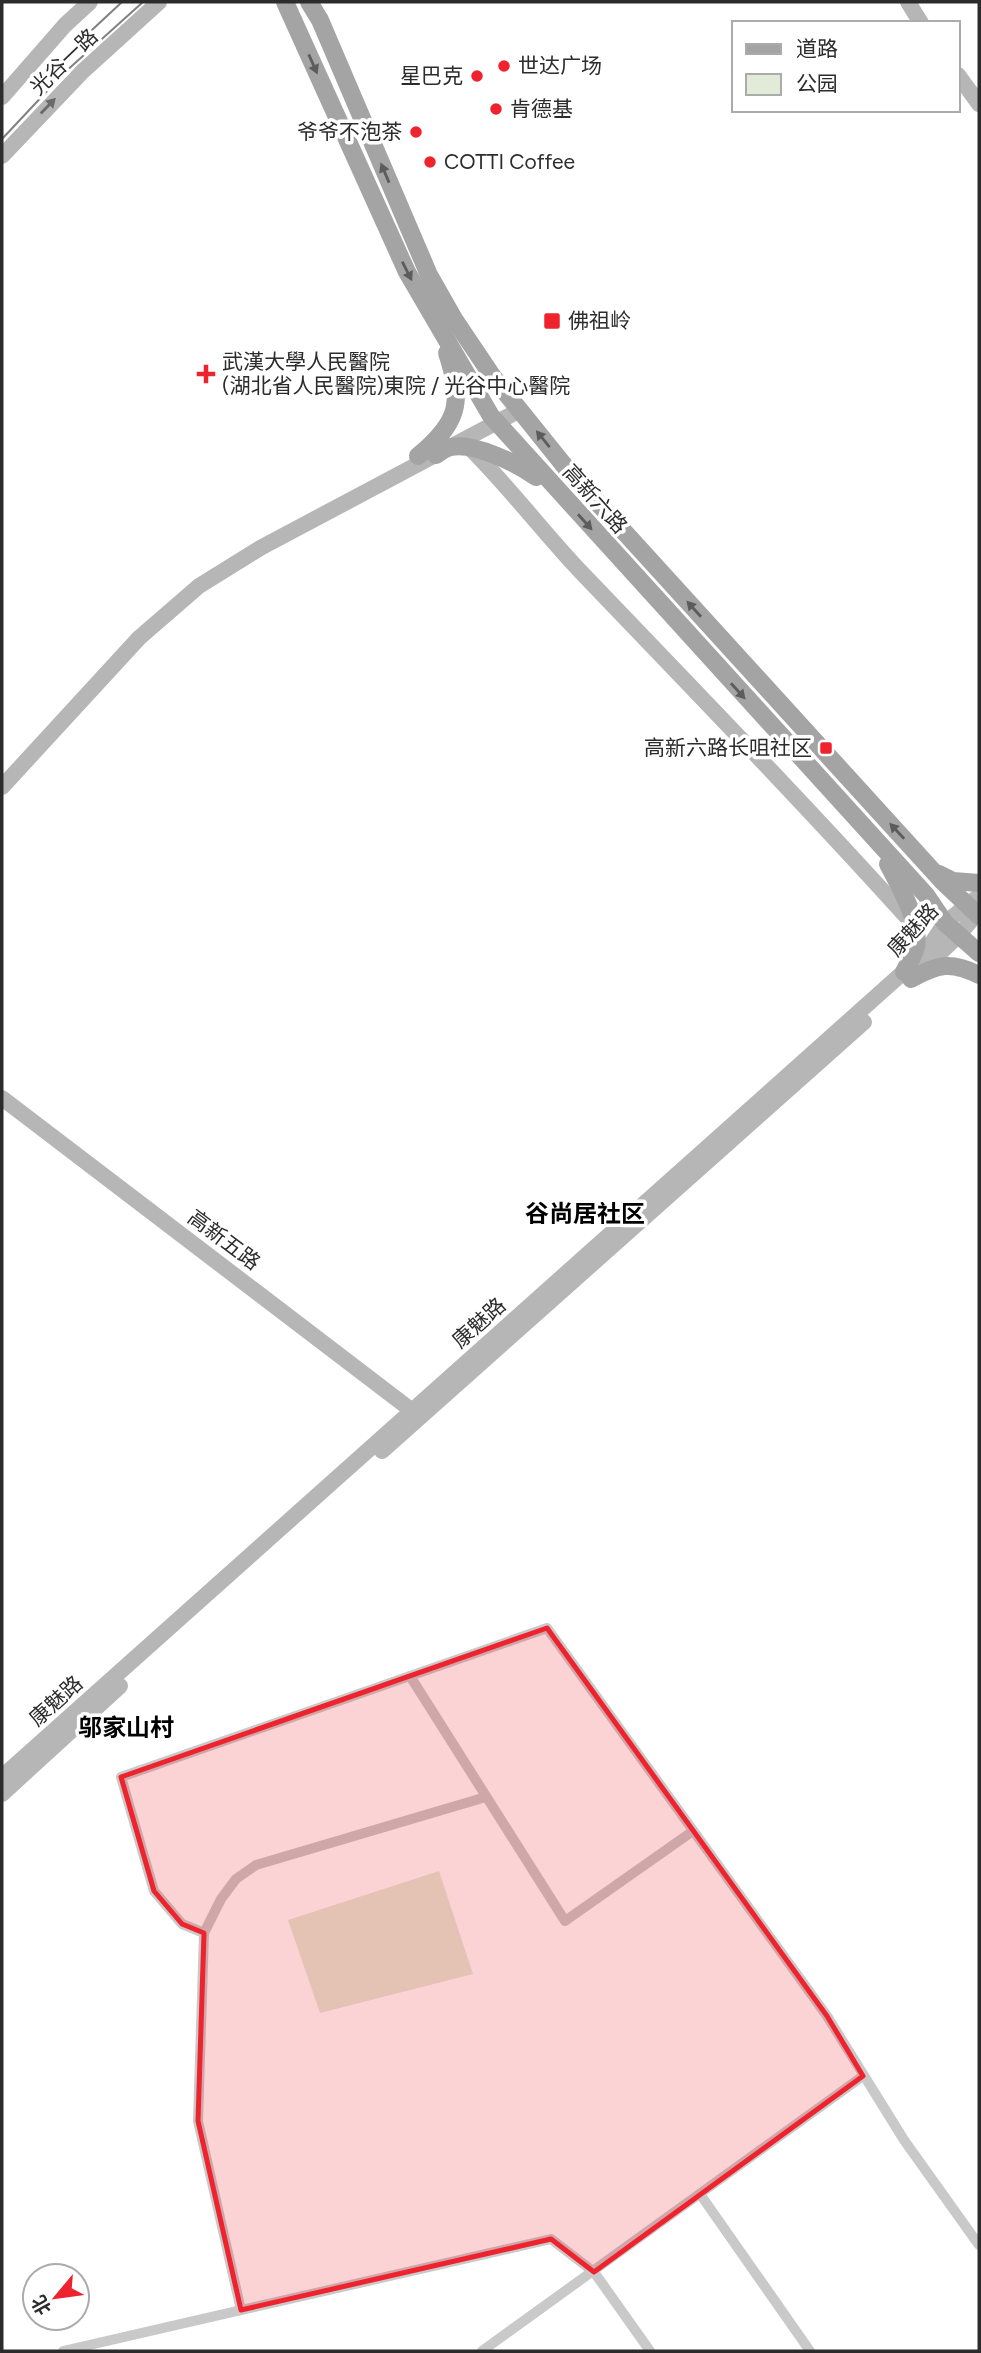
<svg xmlns="http://www.w3.org/2000/svg" width="981" height="2353" viewBox="0 0 981 2353" font-family="Figtree,'Noto Sans SC',sans-serif">
	<rect width="100%" height="100%" fill="#fff"/>
	<path fill="#e2ebd8" d="M439 1871 473 1974 320 2013 288 1920Z"/>
	<g fill="none" stroke-linecap="round" stroke-linejoin="round">
		<g stroke="#c9c9c9" stroke-width="10">
			<path d="M410 1676 565 1921 693 1831"/>
			<path d="M204 1933 182 1924 154 1891 121 1777 547 1628 827 2016 904 2140 979 2245"/>
			<path d="M700 2194 810 2351"/>
			<path d="M241 2310 198 2121 204 1933 221 1899 236 1879 256 1865 486 1797"/>
			<path d="M63 2351 551 2239 594 2272 650 2351"/>
			<path d="M482 2351 863 2076"/>
		</g>
		<g stroke="#b6b6b6" stroke-width="16">
			<path d="M908 2 921 23"/>
			<path d="M958 75 979 104"/>
			<path d="M2 97 65 25 90 2"/>
			<path d="M2 156 83 71 159 2"/>
			<path d="M471 449C510 488 543 532 581 572 692 688 805 804 913 924"/>
			<path d="M2 787 139 638 199 586 262 547 520 410"/>
			<path d="M920 972 959 935 979 911"/>
			<path d="M2 1098 419 1416"/>
			<path d="M382 1451 864 1022"/>
			<path d="M2 1777 926 952 945 923 979 896"/>
			<path d="M2 1794 120 1686"/>
		</g>
		<g stroke="#a4a4a4" stroke-width="18">
			<path d="M285 2 407 272 491 416 926 895 945 923 979 953"/>
			<path d="M309 2 320 20 429 275 454 319 493 377 567 469 943 882 979 916"/>
			<path d="M436 455C440 452 446 448 451 447 474 442 518 464 536 477"/>
			<path d="M418 456C458 423 464 403 447 353"/>
			<path d="M888 864C899 885 921 922 916 947 914 955 908 964 904 972"/>
			<path d="M939 874 953 881 979 883"/>
			<path d="M911 979C938 964 951 961 979 975"/>
		</g>
		<g stroke="#818181" stroke-width="2">
			<path d="M55 68 78 43 122 2"/>
			<path d="M2 139 64 73 143 2"/>
		</g>
	</g>
	<defs><path id="oneway-solid" d="M-6-.8H1V-3.2L6.5 0L1 3.2V.8H-6Z" transform="scale(1.75)"/></defs>
	<g fill="#5c5c5c">
		<use href="#oneway-solid" transform="translate(313 64) rotate(66)"/>
		<use href="#oneway-solid" transform="translate(385 173) rotate(-113)"/>
		<use href="#oneway-solid" transform="translate(407 271) rotate(63)"/>
		<use href="#oneway-solid" transform="translate(543 439) rotate(-129)"/>
		<use href="#oneway-solid" transform="translate(585 522) rotate(48)"/>
		<use href="#oneway-solid" transform="translate(694 609) rotate(-132)"/>
		<use href="#oneway-solid" transform="translate(738 691) rotate(48)"/>
		<use href="#oneway-solid" transform="translate(897 831) rotate(-133)"/>
	</g>
	<use fill="#6a6a6a" href="#oneway-solid" transform="translate(48 106) rotate(-46)"/>
	<path fill="#ee232e" fill-opacity="0.2" stroke="#ee232e" stroke-width="5" stroke-linejoin="round" d="M547 1628 827 2016 863 2076 594 2272 551 2239 241 2310 198 2121 204 1933 182 1924 154 1891 121 1777Z"/>
	<g fill="#ee232e" stroke="#fff" stroke-width="2.5">
		<circle cx="504" cy="66" r="7"/>
		<circle cx="477" cy="76" r="7"/>
		<circle cx="496" cy="109" r="7"/>
		<circle cx="416" cy="132" r="7"/>
		<circle cx="430" cy="162" r="7"/>
		<rect x="543" y="312" width="18" height="18" rx="3.5"/>
		<path d="M202.5 363.5h7v7h7v7h-7v7h-7v-7h-7v-7h7z"/>
		<rect x="819" y="741" width="14" height="14" rx="3.5"/>
	</g>
	<g text-anchor="middle" stroke-width="7" stroke-linejoin="round" paint-order="stroke">
		<g font-size="21" fill="#2c2c2c" stroke="#fff">
			<text transform="translate(64 62) rotate(-44)" y="7">光谷一路</text>
			<text transform="translate(595 499) rotate(48)" y="7">高新六路</text>
			<text transform="translate(913 930) rotate(-47)" y="7">康魅路</text>
			<text transform="translate(224 1240) rotate(37)" y="7">高新五路</text>
			<text transform="translate(479 1323) rotate(-42)" y="7">康魅路</text>
			<text transform="translate(56 1701) rotate(-42)" y="7">康魅路</text>
		</g>
		<g font-size="21" fill="#2c2c2c" stroke="#fff" text-anchor="start">
			<text x="518" y="73">世达广场</text>
			<text x="463" y="83" text-anchor="end">星巴克</text>
			<text x="510" y="116">肯德基</text>
			<text x="402" y="139" text-anchor="end">爷爷不泡茶</text>
			<text x="444" y="169">COTTI Coffee</text>
			<text x="568" y="328">佛祖岭</text>
			<text x="222" y="369">武漢大學人民醫院<tspan x="222" dy="24">(湖北省人民醫院)東院 / 光谷中心醫院</tspan></text>
			<text x="812" y="755" text-anchor="end">高新六路长咀社区</text>
		</g>
		<g font-size="24" font-weight="bold" fill="#000" stroke="#fff">
			<text x="585" y="1222">谷尚居社区</text>
			<text x="126" y="1736">邬家山村</text>
		</g>
	</g>
	<rect width="981" height="2353" fill="none" stroke="#2c2c2c" stroke-width="7"/>
	<rect x="732" y="21" width="228" height="91" fill="#ffffff" stroke="#ababab" stroke-width="2"/>
	<rect x="746" y="44" width="35" height="10" fill="#a4a4a4" stroke="#ababab" stroke-width="2"/>
	<text x="796" y="56" font-size="21" fill="#2c2c2c">道路</text>
	<rect x="746" y="74" width="35" height="21" fill="#e2ebd8" stroke="#ababab" stroke-width="2"/>
	<text x="796" y="91" font-size="21" fill="#2c2c2c">公园</text>
	<g transform="translate(56 2297) rotate(241)"><circle r="33" fill="#ffffff" stroke="#ababab" stroke-width="2"/>
	<path d="M0-5L12 26L0 18L-12 26Z" fill="#ee232e"/>
	<text y="-10" font-size="19" font-weight="bold" text-anchor="middle" fill="#2c2c2c">北</text>
	</g>
</svg>
